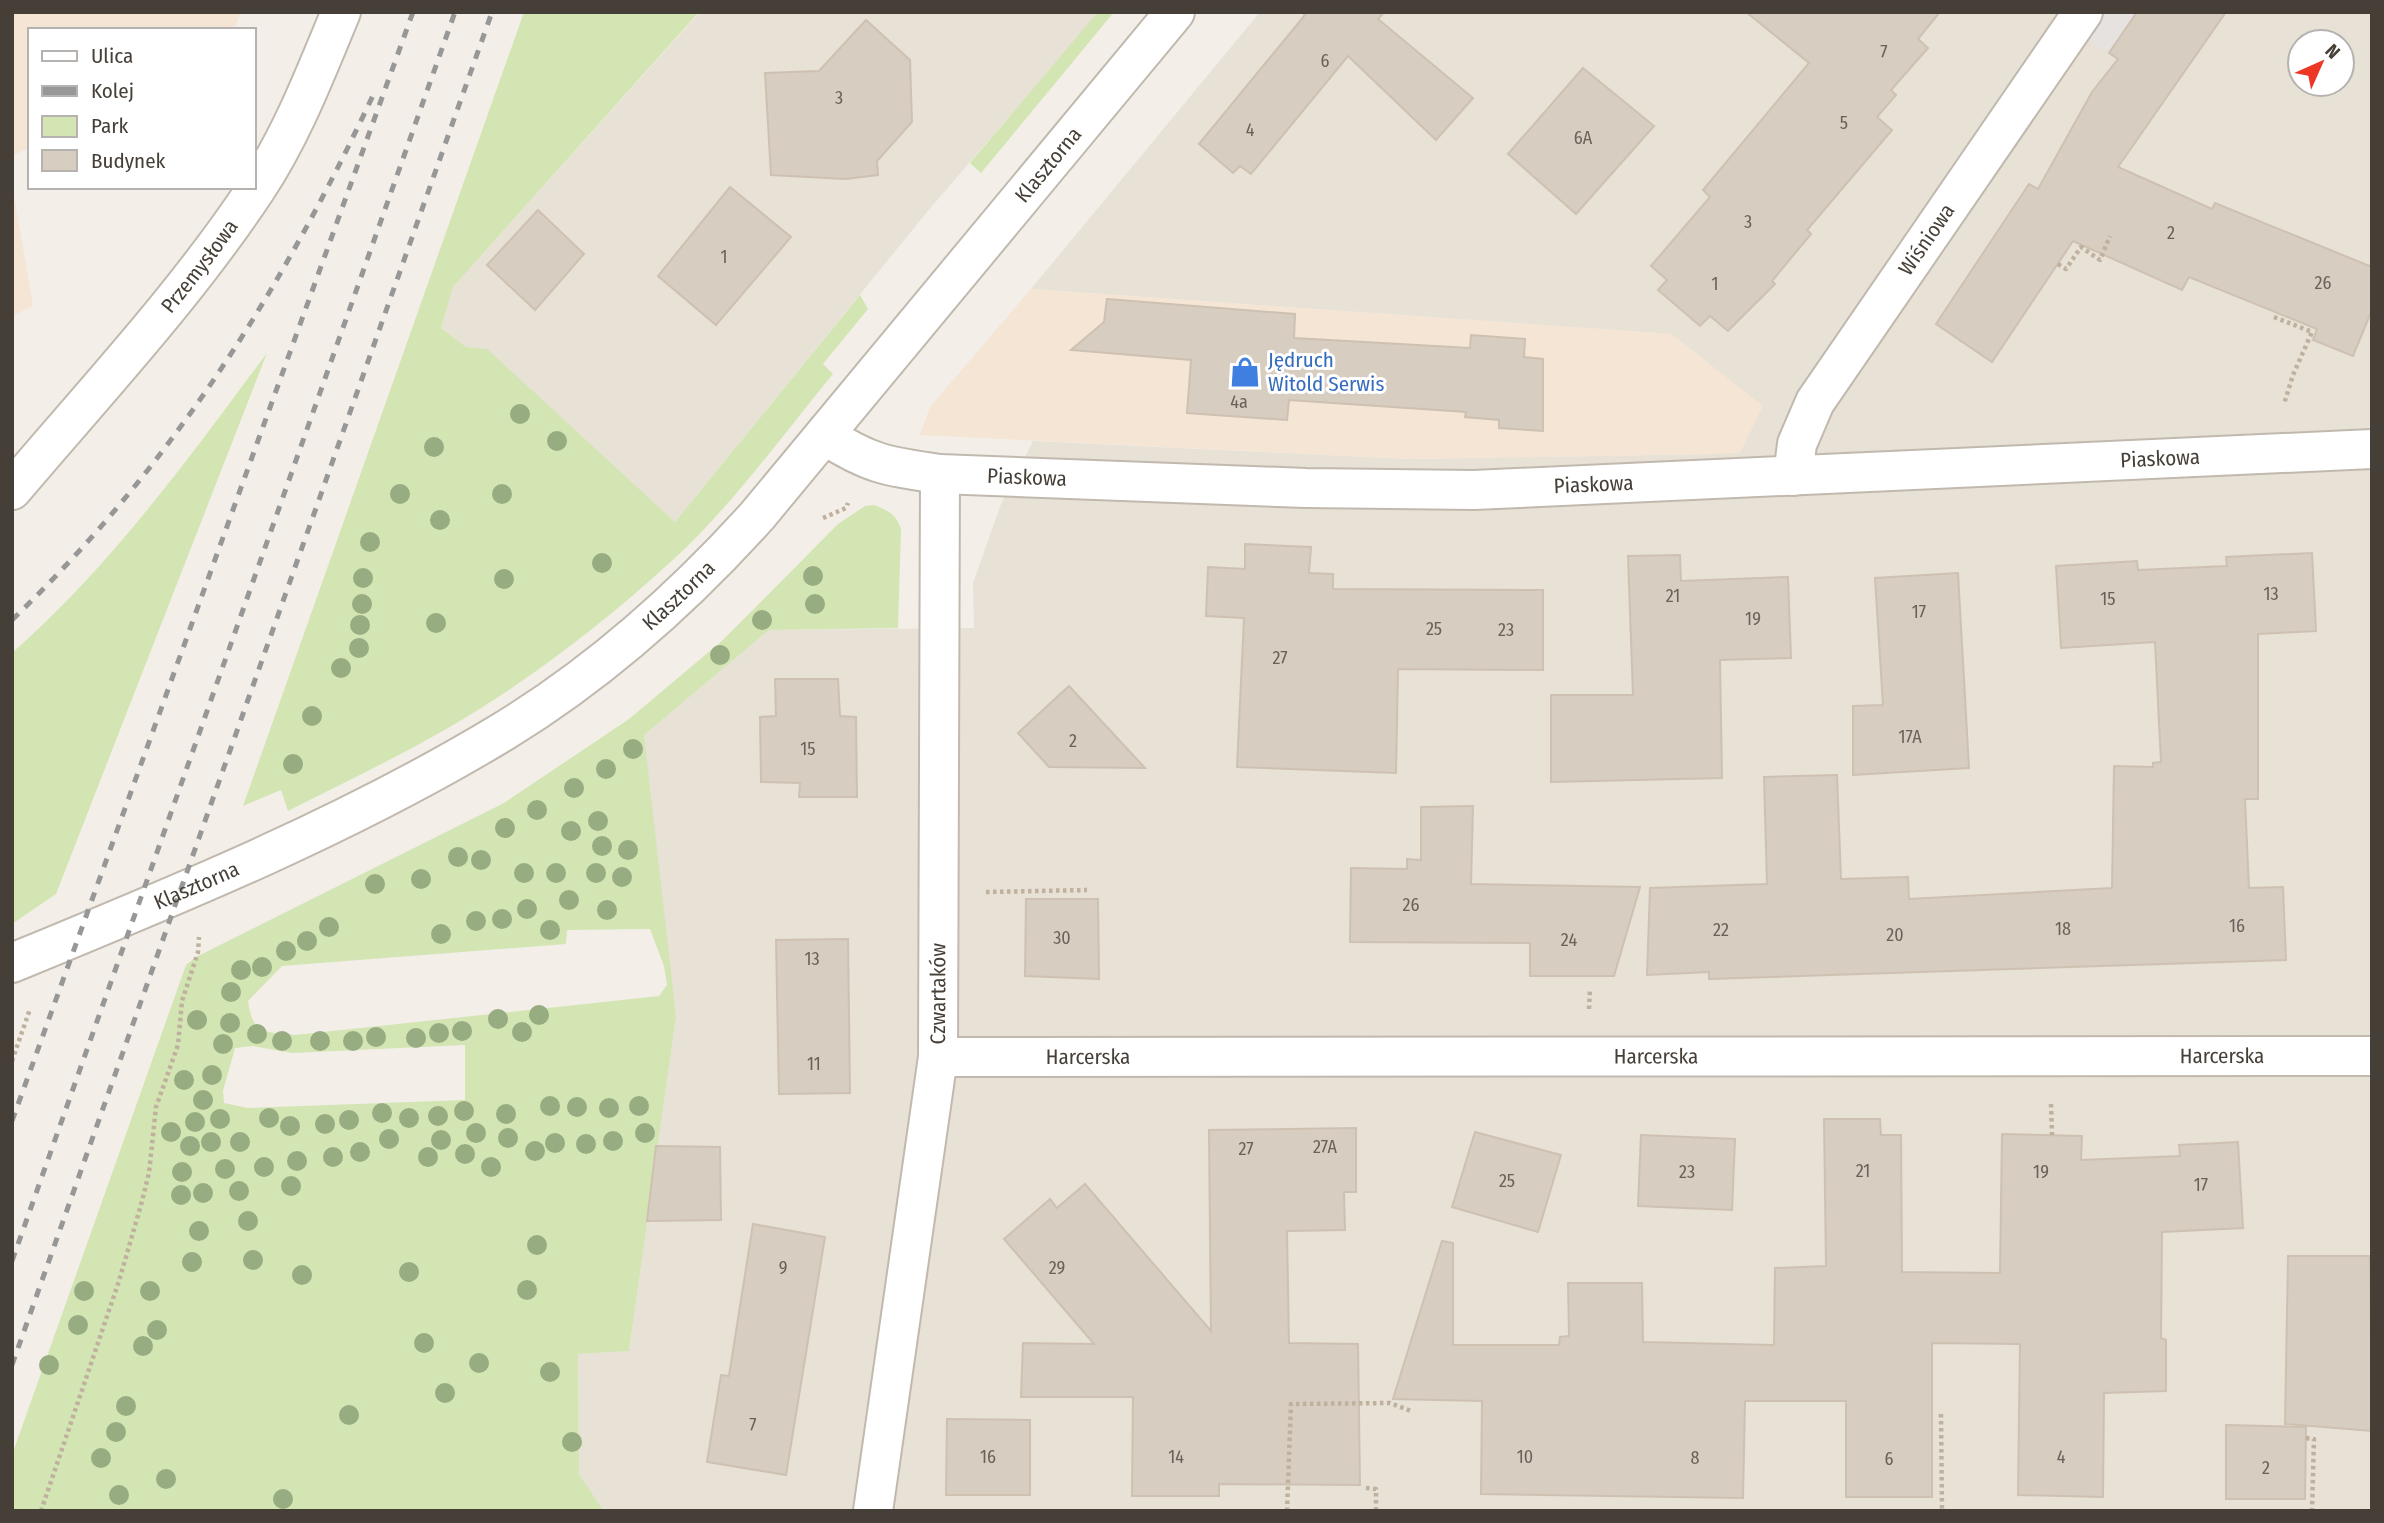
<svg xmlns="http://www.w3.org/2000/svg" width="2384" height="1523" viewBox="0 0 2384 1523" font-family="'Fira Sans Condensed',sans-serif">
	<rect width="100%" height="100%" fill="#f3efe8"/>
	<g fill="#e7e1d6" fill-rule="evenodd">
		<path d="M700 12H1099L927 212 675 522 487 350 466 347 441 328 453 287Z"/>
		<path d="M1260 12H2372V1511H604L579 1474 578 1354 629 1351 676 1017 653 843 644 735 769 630 974 628 973 583 1001 504 1033 441 1410 459 1714 454 1671 334 1031 289ZM2300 42H2342V84H2300Z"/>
	</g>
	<g fill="#f4e5d5">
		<path d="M12 12H242L233 30H30V147L12 156Z"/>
		<path d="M12 184 33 306 12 316Z"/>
		<path d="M1031 289 1672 334 1763 406 1740 453 1714 454 1410 459 920 435 930 407Z"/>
	</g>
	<g fill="#d2e5b3" fill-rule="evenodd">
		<path d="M524 12H699L453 287 441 328 466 347 487 349 675 522 860 295 868 309 823 364 833 374C782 436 733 504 674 559 605 622 529 681 448 728 396 758 341 784 288 811L281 790 243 806Z"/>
		<path d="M1098 12H1114L981 173 970 163Z"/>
		<path d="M267 353 56 894 12 924V653C111 566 189 458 267 353Z"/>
		<path d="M874 505C889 511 896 514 901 529L898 628 769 630 644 735 676 1017 629 1351 578 1354 579 1474 604 1511H12V1455L186 965 196 957 504 803 629 719 723 640 838 524 865 506ZM650 929 664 966 667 985 659 996 295 1035C265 1031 253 1036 248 1001L282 966 566 944 567 930ZM253 1046 292 1053 465 1045V1100L248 1108 224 1103 223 1091 235 1048Z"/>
	</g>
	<path fill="#e5e2e0" d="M2096 12H2137L2109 53 2080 34Z"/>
	<g fill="#d7cdc1" stroke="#cec1b2" stroke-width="2">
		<path d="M1302 12H1384L1378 19 1473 98 1436 140 1348 56 1251 174 1240 166 1233 173 1199 144 1305 15Z"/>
		<path d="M1746 12H1940L1918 39 1928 48 1891 90 1896 95 1877 117 1892 130 1807 230 1811 234 1772 281 1775 284 1728 331 1710 316 1700 326 1658 290 1667 280 1651 266 1710 197 1703 190 1809 63Z"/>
		<path d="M2137 12H2226L2118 167 2212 209 2215 203 2372 267V310L2353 356 2313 340 2317 329 2189 277 2182 290 2073 241 1992 362 1936 324 2029 184 2038 189 2092 92 2118 59 2109 53Z"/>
		<path d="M866 20 910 60 912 122 877 161 878 175 845 179 771 175 765 73 819 71Z"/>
		<path d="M1583 68 1654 126 1576 214 1508 154Z"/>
		<path d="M730 187 791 237 716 325 658 276Z"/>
		<path d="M538 210 584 254 535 310 487 265Z"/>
		<path d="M1107 299 1295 314 1294 338 1470 348 1471 335 1525 339 1524 357 1543 359V431L1499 428V420L1465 417 1466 412 1289 400 1287 420 1187 413 1191 360 1071 350 1104 322Z"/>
		<path d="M1245 544 1311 547 1309 573 1333 574V589L1543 590V670L1398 669 1396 773 1237 767 1244 618 1206 616 1208 567 1245 569Z"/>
		<path d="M2312 553 2316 631 2258 634V799H2245L2249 888 2283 887 2286 960 1709 979V972L1647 975 1650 888 1767 884 1764 777 1837 775 1841 879 1908 877 1909 899 2112 888 2114 766 2153 767V763L2161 762 2155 642 2061 648 2056 566 2137 561 2138 570 2227 566 2226 557Z"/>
		<path d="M1680 555 1681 581 1788 577 1791 658 1720 660 1722 778 1551 782V695H1633L1628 556Z"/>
		<path d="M1958 573 1969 768 1853 775V706L1883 705 1875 578Z"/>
		<path d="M775 679H838L840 716 856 717 857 797H799L800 783 761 782 760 717 776 716Z"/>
		<path d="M1069 686 1145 768 1049 767 1018 733Z"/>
		<path d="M1473 806 1471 884 1640 887 1614 976H1530V943L1350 942 1351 868 1407 869V859L1421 860V807Z"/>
		<path d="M1026 899H1098L1099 979 1025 976Z"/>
		<path d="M848 939 850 1093 779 1094 776 940Z"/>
		<path d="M1824 1119H1880L1881 1135H1901L1902 1272 2000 1273 2002 1134 2082 1136 2081 1160 2180 1156 2179 1145 2238 1142 2243 1228 2162 1232 2161 1338 2166 1340V1391L2104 1393 2103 1497 2018 1495 2020 1344 1932 1343V1497H1846V1401H1745L1743 1498 1481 1494 1482 1401 1393 1399 1442 1241 1453 1243V1345H1559L1560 1337 1569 1336 1568 1283H1642L1643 1342 1774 1345 1775 1268 1826 1266Z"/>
		<path d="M1356 1128V1192H1344L1345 1230 1287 1231 1289 1343 1358 1344 1360 1485 1219 1484V1496H1132L1133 1397H1021L1023 1343 1094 1344 1004 1239 1050 1199 1057 1208 1085 1184 1211 1331 1209 1130Z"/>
		<path d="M1475 1132 1561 1155 1538 1232 1452 1207Z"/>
		<path d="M1641 1135 1735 1139 1732 1210 1638 1206Z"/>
		<path d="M656 1146 720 1147 721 1220 647 1221Z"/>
		<path d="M753 1224 825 1237 786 1475 707 1462 721 1375 729 1376Z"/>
		<path d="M2288 1256H2370L2372 1431 2285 1424Z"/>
		<path d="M947 1419 1030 1420V1495H946Z"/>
		<path d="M2226 1425 2306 1427 2305 1499H2226Z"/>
	</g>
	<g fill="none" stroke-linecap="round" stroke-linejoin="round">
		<g stroke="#c1b9ae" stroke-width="42">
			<g id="minor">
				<path id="s1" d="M825 435C868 464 889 467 940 474L1306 488 1474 490 2372 449"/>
				<path id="s2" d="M1793 476 1797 444 1815 402 2083 12"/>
				<path id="s3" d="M12 490C95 392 185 296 256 189 292 135 316 72 341 12"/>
				<path id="s4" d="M12 963C180 894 349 825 504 731 599 673 683 598 757 516L1175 12"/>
				<path id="s5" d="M938 1057 2372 1056"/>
				<path id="s6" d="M873 1511 938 1057 940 474"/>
			</g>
		</g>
		<g stroke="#bfb19d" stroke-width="4.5" stroke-dasharray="3.5 3.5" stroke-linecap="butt">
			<path d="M2058 264 2066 269 2081 247 2100 260 2110 236"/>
			<path d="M2274 317 2312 332 2293 375 2284 404"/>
			<path d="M823 518 846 508 848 503"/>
			<path d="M986 892 1087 890"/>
			<path d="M1589 1009 1590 989"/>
			<path d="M12 1061 30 1009"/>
			<path d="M2051 1104 2052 1135"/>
			<path d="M1941 1414 1942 1511"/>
			<path d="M2306 1438 2314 1439 2312 1511"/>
			<path d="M1366 1488 1376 1489V1511"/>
			<path d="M41 1511 119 1281 141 1205 149 1173 156 1107 178 1045 182 1001 198 952 199 937"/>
			<path d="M1287 1511 1291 1404 1390 1403 1411 1411"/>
		</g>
		<use href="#minor" stroke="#fff" stroke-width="38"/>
		<g stroke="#979797" stroke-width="5" stroke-dasharray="9 9" stroke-linecap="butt">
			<path d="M12 620C173 465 282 290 376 89"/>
			<path d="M12 1121 413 12"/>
			<path d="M12 1261 455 12"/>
			<path d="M12 1365 492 12"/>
		</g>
	</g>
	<g fill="#98ac81">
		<circle cx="520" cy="414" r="10"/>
		<circle cx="557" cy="441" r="10"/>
		<circle cx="434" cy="447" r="10"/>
		<circle cx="400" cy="494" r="10"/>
		<circle cx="502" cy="494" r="10"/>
		<circle cx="440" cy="520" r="10"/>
		<circle cx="370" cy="542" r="10"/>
		<circle cx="602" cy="563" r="10"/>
		<circle cx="813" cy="576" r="10"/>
		<circle cx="363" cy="578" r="10"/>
		<circle cx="504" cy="579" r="10"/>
		<circle cx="362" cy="604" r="10"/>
		<circle cx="815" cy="604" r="10"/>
		<circle cx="762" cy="620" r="10"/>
		<circle cx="436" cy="623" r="10"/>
		<circle cx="360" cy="625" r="10"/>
		<circle cx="359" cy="648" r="10"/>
		<circle cx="720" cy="655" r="10"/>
		<circle cx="341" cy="668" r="10"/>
		<circle cx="312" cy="716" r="10"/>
		<circle cx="633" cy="749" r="10"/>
		<circle cx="293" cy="764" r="10"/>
		<circle cx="606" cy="769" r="10"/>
		<circle cx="574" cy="788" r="10"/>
		<circle cx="537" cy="810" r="10"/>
		<circle cx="598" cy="821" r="10"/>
		<circle cx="505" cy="828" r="10"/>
		<circle cx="571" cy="831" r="10"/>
		<circle cx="602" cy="846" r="10"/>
		<circle cx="628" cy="850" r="10"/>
		<circle cx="458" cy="857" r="10"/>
		<circle cx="481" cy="860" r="10"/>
		<circle cx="524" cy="873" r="10"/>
		<circle cx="556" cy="873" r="10"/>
		<circle cx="596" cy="873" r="10"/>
		<circle cx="622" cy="877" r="10"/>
		<circle cx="421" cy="879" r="10"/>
		<circle cx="375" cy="884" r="10"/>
		<circle cx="569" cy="900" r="10"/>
		<circle cx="527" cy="909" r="10"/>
		<circle cx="607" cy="910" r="10"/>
		<circle cx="502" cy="919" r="10"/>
		<circle cx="476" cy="921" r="10"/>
		<circle cx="329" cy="927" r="10"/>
		<circle cx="550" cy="930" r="10"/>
		<circle cx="441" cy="934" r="10"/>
		<circle cx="307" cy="941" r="10"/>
		<circle cx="286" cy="951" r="10"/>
		<circle cx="262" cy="967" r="10"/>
		<circle cx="241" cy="970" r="10"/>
		<circle cx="231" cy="992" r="10"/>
		<circle cx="539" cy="1015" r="10"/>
		<circle cx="498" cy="1019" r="10"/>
		<circle cx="197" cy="1020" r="10"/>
		<circle cx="230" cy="1023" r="10"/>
		<circle cx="462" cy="1031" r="10"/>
		<circle cx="522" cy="1032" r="10"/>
		<circle cx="439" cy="1033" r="10"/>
		<circle cx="257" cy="1034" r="10"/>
		<circle cx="376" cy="1037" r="10"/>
		<circle cx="416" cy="1038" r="10"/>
		<circle cx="282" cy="1041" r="10"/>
		<circle cx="320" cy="1041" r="10"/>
		<circle cx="353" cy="1041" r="10"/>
		<circle cx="223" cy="1044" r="10"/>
		<circle cx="212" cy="1075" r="10"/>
		<circle cx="184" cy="1080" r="10"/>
		<circle cx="203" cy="1100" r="10"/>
		<circle cx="550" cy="1106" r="10"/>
		<circle cx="639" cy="1106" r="10"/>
		<circle cx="577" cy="1107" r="10"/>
		<circle cx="609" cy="1108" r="10"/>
		<circle cx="464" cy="1111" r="10"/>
		<circle cx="382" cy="1113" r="10"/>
		<circle cx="506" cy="1114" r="10"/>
		<circle cx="438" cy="1116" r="10"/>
		<circle cx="269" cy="1118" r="10"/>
		<circle cx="409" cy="1118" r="10"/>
		<circle cx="220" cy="1119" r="10"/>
		<circle cx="349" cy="1120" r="10"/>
		<circle cx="195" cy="1122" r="10"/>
		<circle cx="325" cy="1124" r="10"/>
		<circle cx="290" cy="1126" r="10"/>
		<circle cx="171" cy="1132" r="10"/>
		<circle cx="476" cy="1133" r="10"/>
		<circle cx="645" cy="1133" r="10"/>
		<circle cx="508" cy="1138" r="10"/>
		<circle cx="389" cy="1139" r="10"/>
		<circle cx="441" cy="1140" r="10"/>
		<circle cx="613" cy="1141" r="10"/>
		<circle cx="211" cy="1142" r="10"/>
		<circle cx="240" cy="1142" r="10"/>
		<circle cx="555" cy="1143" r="10"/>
		<circle cx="586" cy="1144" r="10"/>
		<circle cx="190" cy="1146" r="10"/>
		<circle cx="535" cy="1151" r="10"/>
		<circle cx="360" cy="1152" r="10"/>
		<circle cx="465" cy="1154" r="10"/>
		<circle cx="333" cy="1157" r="10"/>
		<circle cx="428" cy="1157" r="10"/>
		<circle cx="297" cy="1161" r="10"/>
		<circle cx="264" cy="1167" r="10"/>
		<circle cx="491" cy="1167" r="10"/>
		<circle cx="225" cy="1169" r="10"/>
		<circle cx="182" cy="1172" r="10"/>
		<circle cx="291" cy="1186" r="10"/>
		<circle cx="239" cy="1191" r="10"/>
		<circle cx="203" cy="1193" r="10"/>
		<circle cx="181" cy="1195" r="10"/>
		<circle cx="248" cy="1221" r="10"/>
		<circle cx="199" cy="1231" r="10"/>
		<circle cx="537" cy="1245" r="10"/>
		<circle cx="253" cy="1260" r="10"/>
		<circle cx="192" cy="1262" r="10"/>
		<circle cx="409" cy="1272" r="10"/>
		<circle cx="302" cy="1275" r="10"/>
		<circle cx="527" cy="1290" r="10"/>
		<circle cx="84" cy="1291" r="10"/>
		<circle cx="150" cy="1291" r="10"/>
		<circle cx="78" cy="1325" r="10"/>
		<circle cx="157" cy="1330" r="10"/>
		<circle cx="424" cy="1343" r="10"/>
		<circle cx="143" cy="1346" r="10"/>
		<circle cx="479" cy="1363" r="10"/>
		<circle cx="49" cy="1365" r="10"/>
		<circle cx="550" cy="1372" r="10"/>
		<circle cx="445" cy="1393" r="10"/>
		<circle cx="126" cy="1406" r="10"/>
		<circle cx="349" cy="1415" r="10"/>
		<circle cx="116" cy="1432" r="10"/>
		<circle cx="572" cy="1442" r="10"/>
		<circle cx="101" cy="1458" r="10"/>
		<circle cx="166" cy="1479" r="10"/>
		<circle cx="119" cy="1495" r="10"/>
		<circle cx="283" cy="1499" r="10"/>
	</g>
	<defs>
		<g id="shop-bare" transform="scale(2.415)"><path d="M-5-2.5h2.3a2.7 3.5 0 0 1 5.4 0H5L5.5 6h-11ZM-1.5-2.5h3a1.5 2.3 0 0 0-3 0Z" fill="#3f7fe0" stroke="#fff" stroke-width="2.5" paint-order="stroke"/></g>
	</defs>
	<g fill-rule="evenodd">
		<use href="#shop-bare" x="1245" y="372"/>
	</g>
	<g text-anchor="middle" stroke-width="6" stroke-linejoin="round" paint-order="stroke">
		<g font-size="18" fill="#6a625a">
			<text x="1884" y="58">7</text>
			<text x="1325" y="67">6</text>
			<text x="839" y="104">3</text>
			<text x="1844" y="129">5</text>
			<text x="1250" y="136">4</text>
			<text x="1583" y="144">6A</text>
			<text x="1748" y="228">3</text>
			<text x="2171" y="239">2</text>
			<text x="724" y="263">1</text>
			<text x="2323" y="289">26</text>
			<text x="1715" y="290">1</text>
			<text x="1239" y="408">4a</text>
			<text x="2271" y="600">13</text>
			<text x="1673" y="602">21</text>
			<text x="2108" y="605">15</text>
			<text x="1919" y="618">17</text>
			<text x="1753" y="625">19</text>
			<text x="1434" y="635">25</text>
			<text x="1506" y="636">23</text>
			<text x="1280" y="664">27</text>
			<text x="1910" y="743">17A</text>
			<text x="1073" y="747">2</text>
			<text x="808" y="755">15</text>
			<text x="1411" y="911">26</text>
			<text x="2237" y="932">16</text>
			<text x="2063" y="935">18</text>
			<text x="1721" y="936">22</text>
			<text x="1895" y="941">20</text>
			<text x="1062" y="944">30</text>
			<text x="1569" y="946">24</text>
			<text x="812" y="965">13</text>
			<text x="814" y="1070">11</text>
			<text x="1325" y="1153">27A</text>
			<text x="1246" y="1155">27</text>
			<text x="1863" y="1177">21</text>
			<text x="1687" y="1178">23</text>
			<text x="2041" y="1178">19</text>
			<text x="1507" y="1187">25</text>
			<text x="2201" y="1191">17</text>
			<text x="783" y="1274">9</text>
			<text x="1057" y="1274">29</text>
			<text x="753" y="1431">7</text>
			<text x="988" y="1463">16</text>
			<text x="1176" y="1463">14</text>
			<text x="1525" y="1463">10</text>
			<text x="2061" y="1463">4</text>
			<text x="1695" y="1464">8</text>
			<text x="1889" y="1465">6</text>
			<text x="2266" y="1474">2</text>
		</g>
		<g font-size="21" fill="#463f37" stroke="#fff">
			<text dy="7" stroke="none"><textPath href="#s4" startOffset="1334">Klasztorna</textPath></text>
			<text dy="7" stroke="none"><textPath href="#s2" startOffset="275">Wiśniowa</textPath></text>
			<text dy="7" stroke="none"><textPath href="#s3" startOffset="292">Przemysłowa</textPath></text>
			<text dy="7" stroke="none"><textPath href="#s1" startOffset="1344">Piaskowa</textPath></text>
			<text dy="7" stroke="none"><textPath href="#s1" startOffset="210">Piaskowa</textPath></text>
			<text dy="7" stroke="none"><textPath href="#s1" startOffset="777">Piaskowa</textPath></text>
			<text dy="7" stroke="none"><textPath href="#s4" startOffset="766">Klasztorna</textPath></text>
			<text dy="7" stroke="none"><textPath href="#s4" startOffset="200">Klasztorna</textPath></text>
			<text dy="7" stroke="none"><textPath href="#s6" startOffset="522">Czwartaków</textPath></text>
			<text dy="7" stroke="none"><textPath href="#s5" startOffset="718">Harcerska</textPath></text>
			<text dy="7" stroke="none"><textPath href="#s5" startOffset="1284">Harcerska</textPath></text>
			<text dy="7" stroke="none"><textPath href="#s5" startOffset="150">Harcerska</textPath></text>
		</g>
		<g font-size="21" fill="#366cbe" stroke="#fff" text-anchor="start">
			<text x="1268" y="367">Jędruch<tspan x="1268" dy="24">Witold Serwis</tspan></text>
		</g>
	</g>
	<rect width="2384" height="1523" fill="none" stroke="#463f37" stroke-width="28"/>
	<rect x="28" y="28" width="228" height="161" fill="#ffffff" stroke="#b5b2af" stroke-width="2"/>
	<rect x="42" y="51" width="35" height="10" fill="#ffffff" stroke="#b5b2af" stroke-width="2"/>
	<text x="91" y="63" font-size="21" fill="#463f37">Ulica</text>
	<rect x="42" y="86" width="35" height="10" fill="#979797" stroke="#b5b2af" stroke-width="2"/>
	<text x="91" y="98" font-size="21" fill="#463f37">Kolej</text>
	<rect x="42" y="116" width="35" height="21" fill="#d2e5b3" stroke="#b5b2af" stroke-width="2"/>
	<text x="91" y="133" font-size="21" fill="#463f37">Park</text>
	<rect x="42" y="150" width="35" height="21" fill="#d7cdc1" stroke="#b5b2af" stroke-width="2"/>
	<text x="91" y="168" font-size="21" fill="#463f37">Budynek</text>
	<g transform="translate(2321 63) rotate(45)"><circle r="33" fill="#ffffff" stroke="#b5b2af" stroke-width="2"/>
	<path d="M0-5L12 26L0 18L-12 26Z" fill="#ee3624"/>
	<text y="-10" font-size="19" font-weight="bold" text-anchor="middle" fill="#463f37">N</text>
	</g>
</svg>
